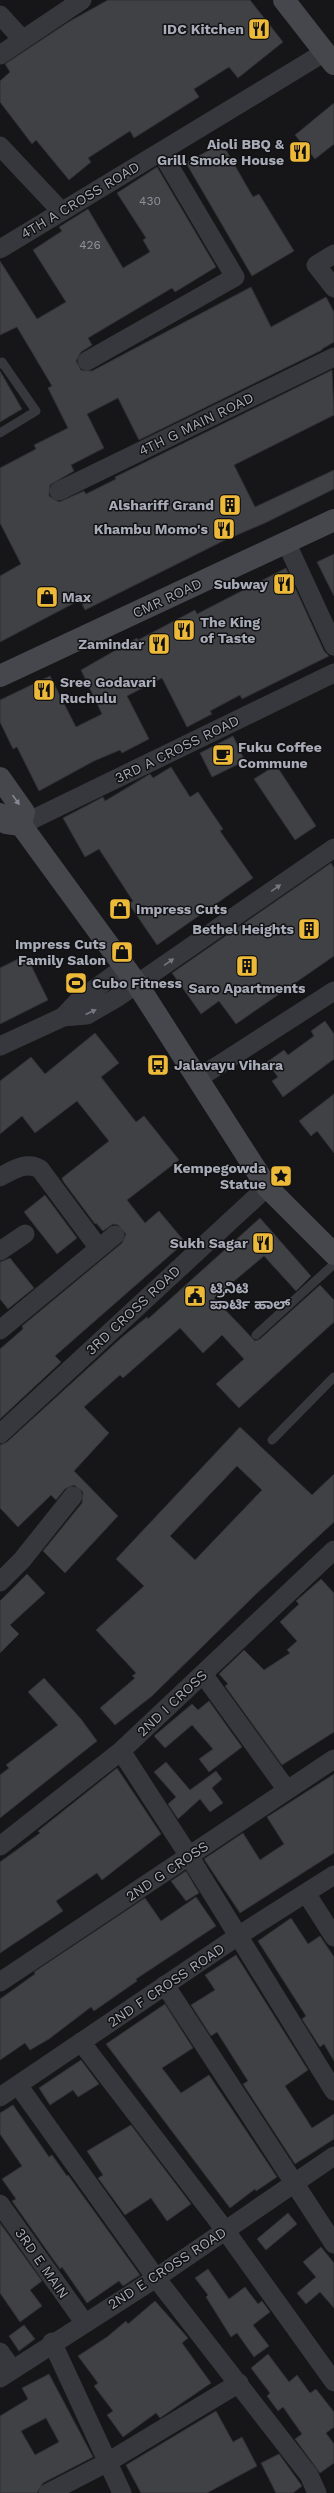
<svg xmlns="http://www.w3.org/2000/svg" width="334" height="2493" viewBox="0 0 334 2493" font-family="'Work Sans','Noto Sans Kannada',sans-serif">
	<rect width="100%" height="100%" fill="#161618"/>
	<g fill="#404145" stroke="#303034" fill-rule="evenodd">
		<path d="M108 0H250L283 42 238 78 229 67 194 89 199 97 134 138 130 131 88 158 91 162 69 180 36 140 32 144 0 102V81L10 72 5 64 70 21Z"/>
		<path d="M334 103V144L315 159 295 135Z"/>
		<path d="M222 143 253 197 259 194 294 251 252 276 186 163Z"/>
		<path d="M157 167 216 267 175 292 172 288 88 338 92 345 81 352 76 361 81 370 92 371 251 287 271 327 326 297 334 312V342L322 349V350L139 440 118 398 87 414 104 448 71 465 74 471 50 485 49 496 59 502 84 491 86 494 116 479 115 477 332 370 334 415 234 465 255 507 334 470V489L265 523 223 541 85 610 80 600 0 642V576L21 564 0 523V468L36 449 34 445 68 428 48 388 52 386 17 327 0 335V261L37 319 66 302 33 250 62 231 59 227 88 209 123 268 150 252 143 240 146 238 117 193Z"/>
		<path d="M0 371 22 409 0 422Z"/>
		<path d="M334 554V596L317 562Z"/>
		<path d="M286 568 324 651 329 656 242 699 240 695 210 711 212 714 187 727 162 678 127 696 149 739 122 753 120 750 94 761 39 791 17 747 13 749 0 722V700L50 676 76 727 102 714 81 670 137 638 138 640 195 610 197 614Z"/>
		<path d="M233 736 245 761 212 777 200 753Z"/>
		<path d="M276 765 316 826 295 840 254 779Z"/>
		<path d="M171 767 190 797 198 792 223 829 220 831 253 878 157 945 129 904 133 901 99 849 85 857 63 818 103 797 105 801 150 774 153 778Z"/>
		<path d="M331 863 334 868V956L236 1024 219 1001 201 1014 172 973Z"/>
		<path d="M26 955 48 1000 0 1024V968Z"/>
		<path d="M325 1021 334 1034V1059L283 1097 272 1081 278 1077 267 1062 284 1050 288 1055 314 1036 311 1031Z"/>
		<path d="M95 1033 119 1063 101 1077 136 1122 144 1116 179 1160 127 1200 145 1223 159 1211 185 1242 55 1356 61 1362 0 1419V1349L23 1329 22 1326 122 1243 126 1234 118 1225 113 1224 103 1231 96 1223 95 1224 63 1181 62 1178 109 1141 77 1101 35 1133 22 1116 0 1134V1081L31 1057 45 1074Z"/>
		<path d="M334 1094V1153L317 1131 311 1136 299 1121Z"/>
		<path d="M45 1195 77 1238 57 1254 24 1212Z"/>
		<path d="M260 1218 311 1276 296 1291 264 1256 214 1298 255 1341 260 1339 320 1285 334 1300V1322L239 1408 216 1384 244 1359 222 1335 203 1353 180 1328 123 1378 120 1375 84 1407 109 1433 74 1471 118 1516 65 1573 43 1551 82 1503 83 1492 74 1485 65 1489 56 1500 51 1495 18 1527 0 1508V1445L7 1442 121 1338 147 1317 148 1319Z"/>
		<path d="M10 1258 34 1288 8 1309 0 1299V1262Z"/>
		<path d="M240 1427 312 1495 334 1474V1522L255 1595 152 1696 115 1725 100 1708 135 1678 132 1676 136 1673 96 1630 144 1586 116 1559ZM237 1466 262 1490 195 1560 170 1536Z"/>
		<path d="M27 1574 45 1593 10 1625 19 1634 0 1653V1601Z"/>
		<path d="M321 1579 334 1593V1732L282 1765 225 1686 228 1684 219 1674 244 1650 264 1670 290 1653 287 1650 297 1641 280 1622 299 1604 296 1601Z"/>
		<path d="M44 1678 81 1719 97 1741 0 1818V1775L9 1768 6 1765 58 1725 28 1692Z"/>
		<path d="M209 1701 242 1747 209 1772 199 1759 213 1749 192 1725 165 1748 154 1736 192 1704 198 1710Z"/>
		<path d="M166 1762 190 1790 216 1771 222 1779 212 1788 223 1803 210 1812 200 1799 178 1819 168 1804 176 1797 154 1772Z"/>
		<path d="M117 1768 161 1834 102 1880 97 1873 56 1901 63 1911 0 1953V1862L40 1833 38 1831Z"/>
		<path d="M334 1774V1853L240 1913 204 1859 243 1833 260 1860 284 1844 267 1817Z"/>
		<path d="M186 1871 199 1893 186 1901 171 1881Z"/>
		<path d="M196 1897 216 1926 136 1979 137 1981 94 2011 91 2007 49 2039 30 2050 25 2043 0 2060V1999L35 1974 34 1972 145 1898 161 1921Z"/>
		<path d="M291 1918 308 1944 320 1936 334 1957V2061L324 2044 320 2047 302 2019 306 2016 258 1941Z"/>
		<path d="M236 1955 308 2070 285 2086 312 2128 334 2114V2139L295 2164 243 2084 248 2081 217 2032 211 2036 191 2005 215 1990 205 1975Z"/>
		<path d="M165 2004 193 2048 162 2068 181 2093 209 2075 277 2177 256 2191 255 2189 230 2208 106 2044Z"/>
		<path d="M81 2060 99 2084 78 2097 73 2090 50 2105 39 2088Z"/>
		<path d="M13 2105 49 2157 52 2155 67 2176 68 2175 140 2275 123 2286 119 2281 87 2303 62 2267 60 2269 12 2201 16 2199 2 2179 22 2166 0 2134V2113Z"/>
		<path d="M131 2125 191 2204 167 2221 151 2198 125 2215 98 2178 103 2175 87 2151Z"/>
		<path d="M288 2213 297 2224 266 2250 257 2239Z"/>
		<path d="M0 2223 42 2281 30 2290 42 2306 20 2322 0 2293Z"/>
		<path d="M321 2247 334 2263V2308L320 2292 306 2304 297 2293 316 2277 303 2262Z"/>
		<path d="M208 2269 229 2299 245 2287 258 2304 262 2301 270 2312 253 2325 269 2346 254 2357 237 2333 231 2337 206 2297 208 2295 195 2278Z"/>
		<path d="M155 2301 188 2338 182 2343 211 2383 160 2418 156 2413 123 2437 107 2415 113 2411 94 2386 98 2383 78 2356 107 2337 126 2321 128 2324Z"/>
		<path d="M24 2325 35 2339 19 2351 9 2336Z"/>
		<path d="M268 2354 289 2382 297 2375 310 2393 316 2389 334 2412V2427L326 2433 334 2444V2463L320 2473 295 2439 302 2434 283 2407 278 2411 267 2396 270 2393 251 2368Z"/>
		<path d="M49 2374 93 2457 43 2483 37 2493H0V2416L28 2399 22 2388ZM46 2418 59 2442 35 2455 21 2431Z"/>
		<path d="M216 2411 233 2442 242 2437 257 2466 207 2493H141L126 2465Z"/>
		<path d="M279 2454 302 2486 293 2493H276L261 2463Z"/>
	</g>
	<g fill="none" stroke-linecap="round" stroke-linejoin="round">
		<g stroke="#37383d" stroke-width="9">
			<path d="M0 364 2 362 36 411 0 433"/>
			<path d="M256 1335 334 1264"/>
			<path d="M272 1440 334 1377"/>
		</g>
		<g stroke="#37383d" stroke-width="19">
			<path d="M0 15 22 39"/>
			<path d="M0 55 82 0"/>
			<path d="M0 146 61 211"/>
			<path d="M0 249 325 52"/>
			<path d="M334 254 316 265 334 288"/>
			<path d="M87 361 235 277 161 152"/>
			<path d="M59 491 334 357"/>
			<path d="M286 542 334 646"/>
			<path d="M21 825 334 673"/>
			<path d="M125 967 78 1001 63 1017 87 1015 118 997 334 848"/>
			<path d="M0 1046 63 1017"/>
			<path d="M197 1079 334 991"/>
			<path d="M0 1177C13 1170 26 1161 40 1169L98 1247"/>
			<path d="M0 1251 25 1234"/>
			<path d="M0 1330 115 1235"/>
			<path d="M0 1434 267 1187"/>
			<path d="M0 1582 22 1560 73 1496"/>
			<path d="M203 1674 287 1790"/>
			<path d="M121 1751 189 1856 334 2091"/>
			<path d="M0 1846 121 1751 334 1550"/>
			<path d="M306 1893 334 1937"/>
			<path d="M0 1982 334 1759"/>
			<path d="M165 1985 334 2244"/>
			<path d="M81 2042 225 2230 334 2382"/>
			<path d="M18 2085 156 2278 309 2475 317 2493"/>
			<path d="M0 2097 238 1936 334 1875"/>
			<path d="M0 2204 84 2322"/>
			<path d="M52 2342 122 2493"/>
			<path d="M0 2352 12 2369"/>
			<path d="M0 2378 156 2278 334 2156"/>
			<path d="M48 2493 108 2462 239 2383"/>
		</g>
		<g stroke="#45474d" stroke-width="22">
			<path d="M284 0 334 64"/>
			<path d="M0 676 334 520"/>
			<path d="M0 778 24 812 21 825"/>
			<path d="M0 814 6 823 21 825 137 984 267 1187 334 1254"/>
		</g>
	</g>
	<defs><path id="oneway-solid" d="M-6-.8H1V-3.2L6.5 0L1 3.2V.8H-6Z"/></defs>
	<use fill="#858993" href="#oneway-solid" transform="translate(16 800) rotate(55)"/>
	<g fill="#757881">
		<use href="#oneway-solid" transform="translate(276 888) rotate(-35)"/>
		<use href="#oneway-solid" transform="translate(169 962) rotate(-35)"/>
		<use href="#oneway-solid" transform="translate(91 1012) rotate(-25)"/>
	</g>
	<defs>
		<g id="restaurant-square" transform="scale(1.15)"><rect x="-9" y="-9" width="18" height="18" rx="4" fill="#edb939" stroke="#111113"/><path d="M-5-6h1v4h1v-4h1v4h1v-4h1v5L-1.5 .5V6h-2V.5L-5-1ZM5-6V6H3V1.5H1.5Q1.5-4 5-6Z" fill="#111"/></g>
		<g id="building-square" transform="scale(1.15)"><rect x="-9" y="-9" width="18" height="18" rx="4" fill="#edb939" stroke="#111113"/><path d="M-4-6H4V6H1V3H-1V6H-4ZM-2.5-4.3h1.7v1.8h-1.7ZM.8-4.3h1.7v1.8H.8ZM-2.5-1h1.7V.8h-1.7ZM.8-1h1.7V.8H.8Z" fill="#111"/></g>
		<g id="shop-square" transform="scale(1.15)"><rect x="-9" y="-9" width="18" height="18" rx="4" fill="#edb939" stroke="#111113"/><path d="M-5-2.5h2.3a2.7 3.5 0 0 1 5.4 0H5L5.5 6h-11ZM-1.5-2.5h3a1.5 2.3 0 0 0-3 0Z" fill="#111"/></g>
		<g id="cafe-square" transform="scale(1.15)"><rect x="-9" y="-9" width="18" height="18" rx="4" fill="#edb939" stroke="#111113"/><path d="M-5.5-4.5H6V0H3Q3 3.5 0 3.5H-2.5Q-5.5 3.5-5.5 0ZM3-3.2v2h1.7v-2ZM-6 4.5H4V6H-6Z" fill="#111"/></g>
		<g id="stadium-square" transform="scale(1.15)"><rect x="-9" y="-9" width="18" height="18" rx="4" fill="#edb939" stroke="#111113"/><path d="M0-5a6.5 5 0 1 0 0 10a6.5 5 0 1 0 0-10ZM-3.5-1.8h7v3.6h-7Z" fill="#111"/></g>
		<g id="bus-square" transform="scale(1.15)"><rect x="-9" y="-9" width="18" height="18" rx="4" fill="#edb939" stroke="#111113"/><path d="M-5-6H5V4H4V6H2V4H-2V6H-4V4H-5ZM-3.5-4V0h7V-4ZM-3.5 1.2v1.5H-2V1.2ZM2 1.2v1.5H3.5V1.2Z" fill="#111"/></g>
		<g id="sight-square" transform="scale(1.15)"><rect x="-9" y="-9" width="18" height="18" rx="4" fill="#edb939" stroke="#111113"/><path d="M0-6L1.8-2.2L6-1.7L2.9 1.2L3.7 5.4L0 3.3L-3.7 5.4L-2.9 1.2L-6-1.7L-1.8-2.2Z" fill="#111"/></g>
		<g id="civic-square" transform="scale(1.15)"><rect x="-9" y="-9" width="18" height="18" rx="4" fill="#edb939" stroke="#111113"/><path d="M-.6-6.5H3V-4.5H.6V-3L4-1V1h2V6H-6V1h2V-1L-.6-3ZM-1.2 2.5V6h2.4V2.5Z" fill="#111"/></g>
	</defs>
	<g fill-rule="evenodd">
		<use href="#restaurant-square" x="259" y="29"/>
		<use href="#restaurant-square" x="300" y="152"/>
		<use href="#building-square" x="230" y="505"/>
		<use href="#restaurant-square" x="224" y="529"/>
		<use href="#restaurant-square" x="284" y="584"/>
		<use href="#shop-square" x="47" y="597"/>
		<use href="#restaurant-square" x="184" y="630"/>
		<use href="#restaurant-square" x="159" y="644"/>
		<use href="#restaurant-square" x="44" y="690"/>
		<use href="#cafe-square" x="223" y="755"/>
		<use href="#shop-square" x="120" y="909"/>
		<use href="#building-square" x="309" y="929"/>
		<use href="#shop-square" x="122" y="952"/>
		<use href="#building-square" x="247" y="966"/>
		<use href="#stadium-square" x="76" y="983"/>
		<use href="#bus-square" x="158" y="1065"/>
		<use href="#sight-square" x="281" y="1176"/>
		<use href="#restaurant-square" x="263" y="1243"/>
		<use href="#civic-square" x="195" y="1296"/>
	</g>
	<g text-anchor="middle" stroke-width="3" stroke-linejoin="round" paint-order="stroke">
		<g font-size="12" fill="#8e919b">
			<text x="150" y="205">430</text>
			<text x="90" y="249">426</text>
		</g>
		<g font-size="14" font-weight="bold" fill="#a8acb8" stroke="#111113" text-anchor="end">
			<text x="244" y="34">IDC Kitchen</text>
			<text x="284" y="149">Aioli BBQ &amp;<tspan x="284" dy="16">Grill Smoke House</tspan></text>
			<text x="214" y="510">Alshariff Grand</text>
			<text x="208" y="534">Khambu Momo's</text>
			<text x="268" y="589">Subway</text>
			<text x="62" y="602" text-anchor="start">Max</text>
			<text x="200" y="627" text-anchor="start">The King<tspan x="200" dy="16">of Taste</tspan></text>
			<text x="144" y="649">Zamindar</text>
			<text x="60" y="687" text-anchor="start">Sree Godavari<tspan x="60" dy="16">Ruchulu</tspan></text>
			<text x="238" y="752" text-anchor="start">Fuku Coffee<tspan x="238" dy="16">Commune</tspan></text>
			<text x="136" y="914" text-anchor="start">Impress Cuts</text>
			<text x="294" y="934">Bethel Heights</text>
			<text x="106" y="949">Impress Cuts<tspan x="106" dy="16">Family Salon</tspan></text>
			<text x="92" y="988" text-anchor="start">Cubo Fitness</text>
			<text x="247" y="993" text-anchor="middle">Saro Apartments</text>
			<text x="174" y="1070" text-anchor="start">Jalavayu Vihara</text>
			<text x="266" y="1173">Kempegowda<tspan x="266" dy="16">Statue</tspan></text>
			<text x="248" y="1248">Sukh Sagar</text>
			<text x="210" y="1293" text-anchor="start">ಟ್ರಿನಿಟಿ<tspan x="210" dy="16">ಪಾರ್ಟಿ ಹಾಲ್</tspan></text>
		</g>
		<g font-size="14" fill="#a8acb8" stroke="#111113">
			<text transform="translate(80 200) rotate(-31)" y="5">4TH A CROSS ROAD</text>
			<text transform="translate(196 424) rotate(-26)" y="5">4TH G MAIN ROAD</text>
			<text transform="translate(167 598) rotate(-25)" y="5">CMR ROAD</text>
			<text transform="translate(177 749) rotate(-26)" y="5">3RD A CROSS ROAD</text>
			<text transform="translate(133 1310) rotate(-43)" y="5">3RD CROSS ROAD</text>
			<text transform="translate(172 1703) rotate(-43)" y="5">2ND I CROSS</text>
			<text transform="translate(167 1871) rotate(-34)" y="5">2ND G CROSS</text>
			<text transform="translate(166 1985) rotate(-34)" y="5">2ND F CROSS ROAD</text>
			<text transform="translate(42 2263) rotate(55)" y="5">3RD E MAIN</text>
			<text transform="translate(167 2268) rotate(-33)" y="5">2ND E CROSS ROAD</text>
		</g>
	</g>
</svg>
